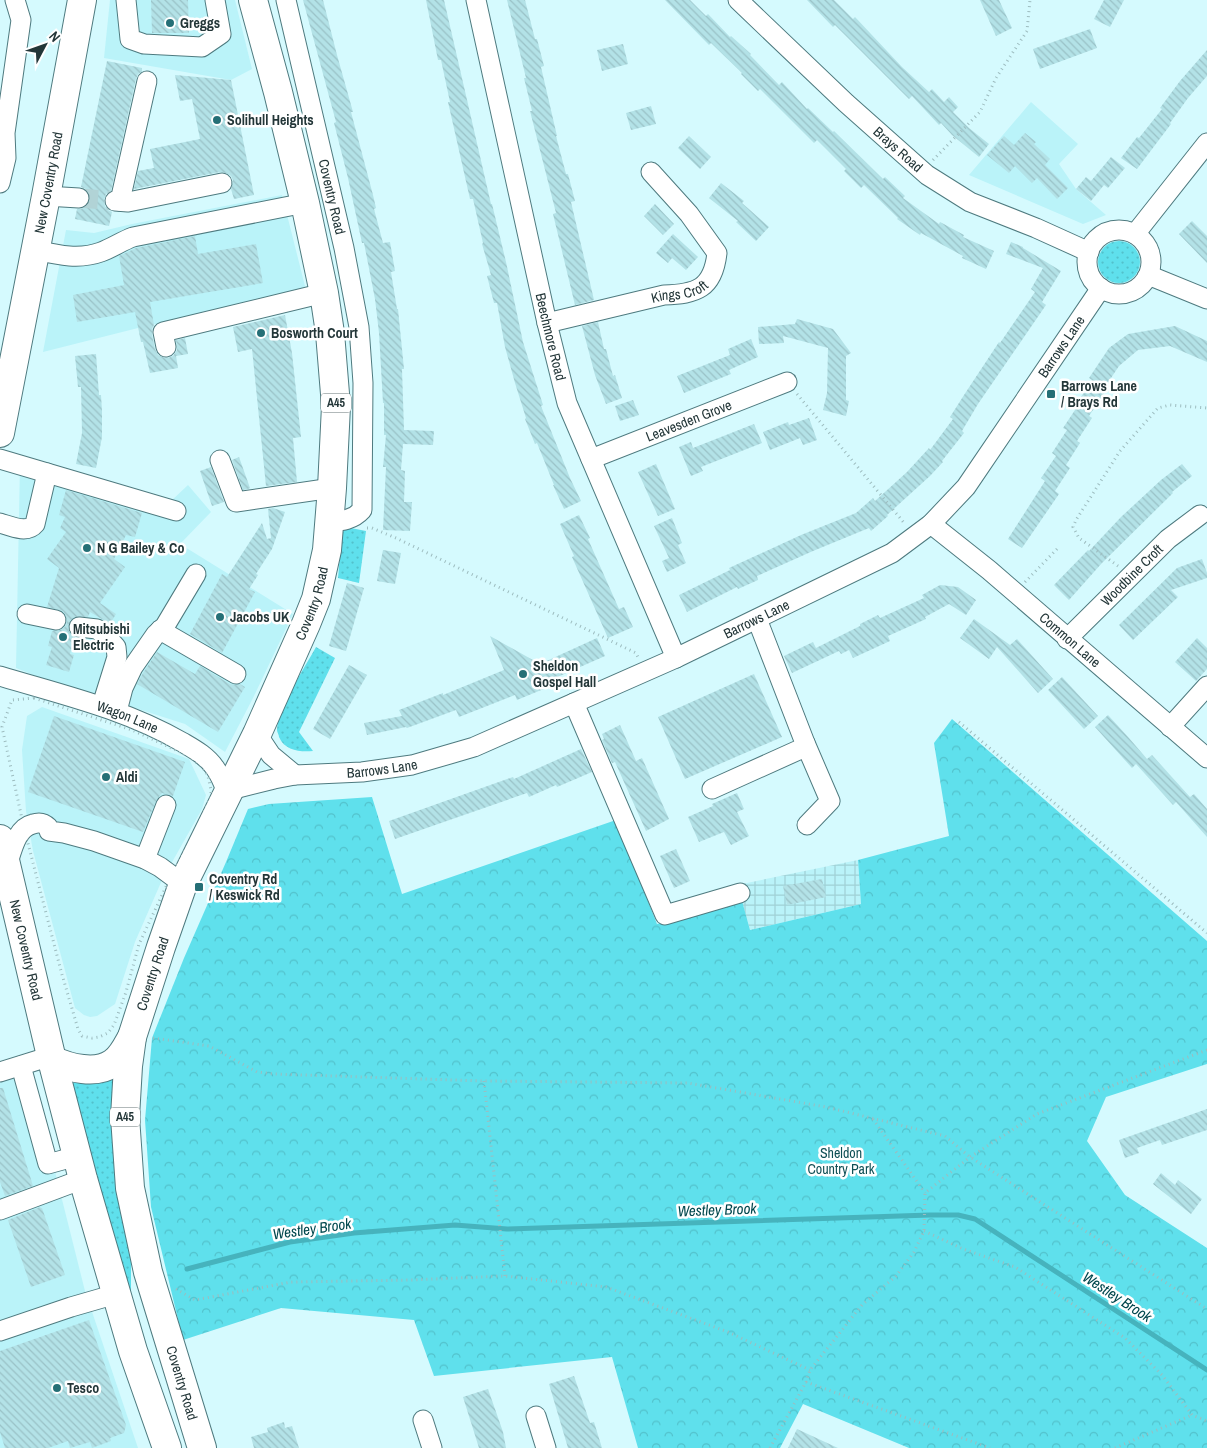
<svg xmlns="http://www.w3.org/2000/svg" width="1207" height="1448" viewBox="0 0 1207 1448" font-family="'Archivo Narrow',sans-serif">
	<defs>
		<pattern id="industrial-grid" width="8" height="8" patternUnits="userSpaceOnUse" patternTransform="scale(1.25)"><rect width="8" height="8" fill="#baf3f9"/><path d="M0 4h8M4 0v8" fill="none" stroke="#a0d1d6"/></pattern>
		<pattern id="grass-dots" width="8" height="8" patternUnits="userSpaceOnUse" patternTransform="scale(1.25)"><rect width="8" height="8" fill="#5fe0ec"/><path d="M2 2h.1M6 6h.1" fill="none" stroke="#52c1cb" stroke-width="1.8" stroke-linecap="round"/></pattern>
		<pattern id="park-crowns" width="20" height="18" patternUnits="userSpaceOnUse" patternTransform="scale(1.25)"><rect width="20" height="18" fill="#5fe0ec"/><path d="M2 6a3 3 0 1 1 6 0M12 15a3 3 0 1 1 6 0" fill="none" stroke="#52c1cb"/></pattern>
		<pattern id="building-back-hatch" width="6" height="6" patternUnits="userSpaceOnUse" patternTransform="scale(1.25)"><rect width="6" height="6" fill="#b3e2e7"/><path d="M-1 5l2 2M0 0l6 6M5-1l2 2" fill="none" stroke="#9ac2c7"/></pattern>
	</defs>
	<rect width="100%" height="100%" fill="#d5fafe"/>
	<g fill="#baf3f9">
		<path d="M110 0H235L252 69 231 80 104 58Z"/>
		<path d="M1031 102 1078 144 1059 164 1076 189 1106 215 1083 224 969 175Z"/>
		<path d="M282 195 306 290 138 328 43 352 66 230 94 233 132 224Z"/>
		<path d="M20 465 170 502 188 485 211 512 180 544 293 614 253 698 225 752 185 724 41 678 16 668Z"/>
		<path d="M42 707 189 759 206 795 202 809 162 880 135 942 115 1004 97 1016 90 1017 84 1015 75 1008 33 851 26 811 22 750 27 716Z"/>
		<path d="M27 1060 85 1291 138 1448H0V1068Z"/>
	</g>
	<path fill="url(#industrial-grid)" d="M858 860 861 904 750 930 737 885Z"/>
	<g fill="url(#grass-dots)">
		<circle cx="1119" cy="262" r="21"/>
		<path d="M346 527 366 531 359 583 338 578 342 533Z"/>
		<path d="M316 647 335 658 299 732 313 751C300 752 285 751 279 737 279 735 277 732 277 730 278 708 305 667 316 647Z"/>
		<path d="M112 1076 117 1081 131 1257V1298L70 1087 75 1081Z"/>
	</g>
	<path fill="url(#park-crowns)" d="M952 719 1207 941V1064L1106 1097 1087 1141 1125 1195 1207 1248V1448H909L803 1404 780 1448H638L612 1357 434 1376 414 1320 281 1308 183 1340 151 1207 145 1120 152 1038 184 958 226 862 248 809 269 804 372 797 402 894 616 820 657 924 742 901 750 930 861 904 858 860 949 836 934 743Z"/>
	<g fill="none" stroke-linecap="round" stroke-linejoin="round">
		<path stroke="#46b3bd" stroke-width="5" d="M187 1269 290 1242 354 1233 455 1225 507 1229 930 1215H958L975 1219 1207 1370"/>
	</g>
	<g fill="url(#building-back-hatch)">
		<path d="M151 0H188L189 33H152Z"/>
		<path d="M303 0H323L337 55 353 112H351L373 195 376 208 374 209 383 243 390 242 395 271 391 272 397 309H398L404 369H402L404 430 434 431 433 445 403 444 401 470 405 471 404 502H412L410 531 383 530 386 467H383L386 435H384V403H383L379 333 375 299 364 243H362L348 178 334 123 336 122Z"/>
		<path d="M426 0H444L491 204H492L506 262 523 342 543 405 541 406 570 478 581 501 564 509 553 485H554L537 443 535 444 525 419 526 418 515 383 505 347 497 303H494L487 276 491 275 482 244 483 243 473 199H470L448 102H450L441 60H438Z"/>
		<path d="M507 0H525L535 39H537L544 66 541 67 557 136H556L566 174H568L575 201 571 202 594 300 575 305 553 214 556 213 530 111H532L524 78H526Z"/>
		<path d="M665 0H690L706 16 708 14 730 37 731 36 751 54 750 55 779 85 782 82 807 109 808 108 833 132 834 131 883 179 885 177 905 196 903 198 939 224 940 222 964 235 963 237 994 251 986 269 962 258 963 256 921 233 920 235 897 219 898 218 864 185 861 188 844 171 846 169 817 140 814 143 760 89 758 91 741 74 742 73 711 43 709 45Z"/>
		<path d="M807 0H834L853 19 855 17 902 67 929 92 932 89 944 102 949 97 958 107 953 112 969 128 989 144 979 157 952 135 941 123 939 125 912 96 909 99 835 25 833 27Z"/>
		<path d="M980 0H999L1012 28 996 36Z"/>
		<path d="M1104 0H1124L1110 27 1094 19Z"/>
		<path d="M1090 29 1097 48 1040 69 1033 49Z"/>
		<path d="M623 44 628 64 602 71 597 50Z"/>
		<path d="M1207 50V76L1188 98 1170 123 1171 124 1137 169 1121 158 1137 137 1139 138 1162 109 1160 108 1180 81Z"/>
		<path d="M107 61 142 68V72L138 74 136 79 111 191 106 194 104 200 105 206 108 210 112 212 109 226 75 219 77 209 84 208 88 205 90 199 89 193 86 189 81 187Z"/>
		<path d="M175 75 231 80 254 195 234 199 231 189 233 180 231 176 226 173 220 172 134 189 138 171 154 168 150 149 200 139 192 99 180 101Z"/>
		<path d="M651 106 656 124 631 130 626 113Z"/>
		<path d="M1025 133 1036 142 1034 144 1050 159 1045 165 1068 188 1057 199 1037 178 1032 183 1015 166 1009 173 987 155 1004 136 1014 145Z"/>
		<path d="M689 136 711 157 700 169 678 148Z"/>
		<path d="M1111 157 1125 168 1108 188 1104 185 1091 201 1076 189 1086 177 1091 181Z"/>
		<path d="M721 183 744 201 742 203 769 227 756 241 736 222 738 221 709 198Z"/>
		<path d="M655 204 674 224 663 235 644 216Z"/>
		<path d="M1192 221 1207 236V263L1179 234Z"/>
		<path d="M673 234 698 257 686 270 672 258 668 263 656 253Z"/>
		<path d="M195 236 198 254 256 244 263 283 150 302 154 325 152 329V334L155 349 158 355 162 357 168 358 173 356 177 350 176 340 185 338 188 354 176 356 178 368 150 373 143 342H141L135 312 77 322 73 295 124 285 119 256 136 248Z"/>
		<path d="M1011 242 1023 247V248L1061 271 1042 302 1046 305 978 404 962 431 964 433 942 461 943 462 930 476 887 515 888 516 871 531 869 528 813 551 757 576 758 580 738 589 737 587 687 612 679 595 730 570 729 568 801 535 856 513 873 498 875 501 907 472 929 448 930 450 953 419 950 417 964 395 999 342 1000 343 1035 292 1031 289 1043 268 1006 254Z"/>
		<path d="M285 315 292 353 301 437 293 438 297 482 266 486 252 349 238 352 233 327Z"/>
		<path d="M797 319 833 329 851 353 846 356V400L849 401 846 416 823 410 827 393 828 348 783 336 784 343 759 344 758 327 795 324Z"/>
		<path d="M598 322 604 349H606L613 376 615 375 622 398 606 404 595 375 582 326Z"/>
		<path d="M1175 326 1207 341V362L1170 346 1138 350 1119 366 1103 390 1105 392 1089 416 1092 418 1077 441 1080 443 1066 465 1070 468 1055 491 1059 494 1022 548 1008 539 1045 481 1041 478 1056 456 1052 453 1067 430 1063 428 1079 404 1077 403 1092 380 1089 378 1109 348 1128 334Z"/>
		<path d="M751 339 758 357 729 370 731 374 684 393 677 376 730 355 728 349Z"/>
		<path d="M96 354 99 395H101L102 411V437L96 468 76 464 82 433 81 387H78L75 356Z"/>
		<path d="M633 400 639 415 620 421 615 406Z"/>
		<path d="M809 418 817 440 803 445 800 438 770 450 763 432 788 422 789 425Z"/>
		<path d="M754 424 762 443 701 467 703 471 691 476 679 447 691 442 693 448Z"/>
		<path d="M239 457 250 488 248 489 243 490 232 460Z"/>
		<path d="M656 464 675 509 658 516 638 472Z"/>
		<path d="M1182 464 1192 476 1172 492 1173 493 1102 563 1069 600 1054 585 1088 550 1089 551 1121 517 1161 480Z"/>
		<path d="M211 467 224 502 212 506 200 471Z"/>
		<path d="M66 490 142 513 135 537 126 535 114 559 125 567 100 603 116 614 110 624 90 612 88 617H75L70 621 68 626 69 631 72 636 75 637 70 654 74 655 69 672 46 665 52 647 48 646 52 631 60 630 65 627 67 622 66 616 63 611 47 607 59 568 47 559 66 532 60 528 65 517 59 515Z"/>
		<path d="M273 508 285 512 272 549 256 574 258 575 249 589 255 592 222 653 190 634 222 574 227 577 262 523 267 539 271 538 268 509Z"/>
		<path d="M579 515 590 538 588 539 619 609 624 607 633 627 608 638 572 557 574 556 560 524Z"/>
		<path d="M672 518 682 543 678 545 686 563 667 572 662 561 669 558 654 526Z"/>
		<path d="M383 550 401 553 395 584 377 581Z"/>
		<path d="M1202 559 1207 573V578L1171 590 1178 597 1133 640 1119 625 1177 568Z"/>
		<path d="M347 583 364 588 346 651 329 646Z"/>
		<path d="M940 585 958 587 976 600 966 615 949 604 925 617 926 619 888 636 890 641 853 658 849 650 841 654 839 651 792 673 784 656 813 642 816 648 860 626V624L878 615 880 618 924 598 922 595Z"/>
		<path d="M974 619 1010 645 1017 639 1053 679 1038 693 997 647 989 659 960 638Z"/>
		<path d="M490 636 540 664 597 638 605 656 544 683 546 688 517 700 515 695 459 717 456 710 407 728 406 727 367 735 364 723 402 716 399 710 443 693V695L504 670Z"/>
		<path d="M1197 638 1207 648V669L1196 681 1175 662Z"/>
		<path d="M157 652 195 674 200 666 230 684 236 685 240 684 245 687 218 732 137 684 143 673Z"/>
		<path d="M349 665 367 675 330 739 313 729Z"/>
		<path d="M754 674 782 737 685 779 658 717Z"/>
		<path d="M1062 677 1098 716 1084 729 1048 690Z"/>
		<path d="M1108 715 1129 738 1147 759 1152 755 1190 797 1194 794 1207 809V837L1176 802 1173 805 1136 764 1132 768 1095 727Z"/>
		<path d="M54 716 185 762 173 796 162 793 156 801 143 832 28 792Z"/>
		<path d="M620 725 636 761 642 758 669 819 646 831 615 762 612 763 602 740 604 739 602 734Z"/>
		<path d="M581 749 592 772 557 787 556 785 529 797 527 793 395 839 389 821 513 777 514 779Z"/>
		<path d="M737 793 744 809 737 812 749 836 731 845 724 832 699 842 688 817 713 806 712 804Z"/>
		<path d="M676 849 690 881 674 888 660 856Z"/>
		<path d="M822 879 826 897 787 905 783 886Z"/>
		<path d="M0 1088H3L33 1186 5 1196 0 1182Z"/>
		<path d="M1207 1109V1130L1162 1145 1160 1140 1137 1148 1139 1153 1125 1158 1119 1140Z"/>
		<path d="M1161 1173 1175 1185 1178 1180 1202 1199 1191 1214 1153 1184Z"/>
		<path d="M40 1207 41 1208H42L65 1275 31 1287 8 1220Z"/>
		<path d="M89 1320 126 1425 124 1433 110 1438 111 1441 92 1448 90 1442 70 1448 68 1441 48 1448H5L0 1432V1351Z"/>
		<path d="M574 1376 590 1423 594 1422 602 1448H568L549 1384Z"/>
		<path d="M488 1389 503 1432 506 1448H479L463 1397Z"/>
		<path d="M284 1422 285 1428 292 1426 299 1448H254L251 1437 268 1432 267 1428Z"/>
		<path d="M797 1429 838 1448H788Z"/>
	</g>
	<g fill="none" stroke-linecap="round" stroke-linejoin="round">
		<path stroke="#b1d3d6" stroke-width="19" stroke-dasharray="19 9" stroke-linecap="butt" d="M79 198 115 201"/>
		<g stroke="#4e7a7f" stroke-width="21">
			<g id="minor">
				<path d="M126 0 130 39 144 44 202 47 221 34 215 0"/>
				<path id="s1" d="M286 0 344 248 359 327 363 383 362 510C353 520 342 521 329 522"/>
				<path id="s2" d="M476 0 547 323 567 403 676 658"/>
				<path id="s3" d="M738 0 846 103 927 175 970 202 1036 228 1089 252"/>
				<path d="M0 183 6 158 5 133 21 20 15 0"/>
				<path d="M46 196 79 198"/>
				<path d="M115 201 128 202 222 183"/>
				<path d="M120 201 147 81"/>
				<circle cx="1119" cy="262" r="32"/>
				<path d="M1135 234 1207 143"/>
				<path d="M35 250C58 255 79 260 101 252 112 248 122 241 133 237L305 203"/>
				<path d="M1147 277H1153L1207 299"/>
				<path id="s4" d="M547 323 664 295C696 294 713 289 717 253L689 214 651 172"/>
				<path d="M166 347 163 332 324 293"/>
				<path d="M0 459 176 511"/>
				<path id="s5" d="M591 459 787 382"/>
				<path d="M220 460 236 502 332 488"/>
				<path d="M0 523C10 526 27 534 35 524L47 473"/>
				<path id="s6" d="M931 524 989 570 1207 758"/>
				<path d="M27 614 56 620"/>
				<path d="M79 627 97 629 107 637 116 647 117 657 102 705"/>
				<path d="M160 630 236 674"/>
				<path id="s7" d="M1067 639 1168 539 1200 515"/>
				<path id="s8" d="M0 676C63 695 125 709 182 742 194 749 207 756 215 768 221 776 224 785 228 795"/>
				<path d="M574 703 665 915 740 893"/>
				<path d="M117 711 123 688 133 667 156 634 165 626 196 574"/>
				<path d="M1170 727 1207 686"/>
				<path d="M257 734 271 755 295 775"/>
				<path d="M805 743 830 801 807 825"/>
				<path d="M712 789 803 748 805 743 757 619"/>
				<path id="s9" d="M230 790 274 779 295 775 362 772 412 765 474 747 676 658 892 553 931 524 966 487 1101 288"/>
				<path d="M145 859 166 805"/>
				<path d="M7 866C12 851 16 828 33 824 39 822 44 823 48 827L49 831 64 833 94 841 145 859 160 867 183 884"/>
				<path d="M21 1066 48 1164 77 1156"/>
				<path d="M0 1072 51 1056"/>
				<path d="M0 1210 83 1179"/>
				<path d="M0 1331 71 1307 116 1294"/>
				<path d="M536 1416 546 1448"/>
				<path d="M423 1420 432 1448"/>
			</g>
		</g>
		<g stroke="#4e7a7f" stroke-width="30">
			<g id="highway">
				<path id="s10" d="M0 433 46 196 82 0"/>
				<path id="s11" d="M0 839 52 1060 83 1179 133 1351 167 1448"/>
				<path d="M52 1060C69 1068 96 1075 113 1063 122 1057 127 1046 132 1037"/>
				<path id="s12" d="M202 1448 148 1272 130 1188 125 1117 128 1066 132 1037 161 947 183 884 257 734 306 624 316 599 327 550 332 488 336 406 330 333 324 293 305 203 278 92 253 0"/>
			</g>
		</g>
		<g stroke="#9dbcbf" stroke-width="3" stroke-dasharray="1 4" stroke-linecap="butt">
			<path d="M933 160 980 112 996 78 1027 31 1030 0"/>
			<path d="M797 394 905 524"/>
			<path d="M367 528H372L396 538 636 653 638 657"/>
			<path d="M1118 566 1079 538 1073 527 1076 520 1120 451 1158 408 1170 405 1207 408"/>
			<path d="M1025 582 1058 548"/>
			<path d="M34 698 132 730 189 756 203 768 208 776 211 790V797L194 835 172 874 139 944 126 992 114 1025 108 1033 99 1037 92 1038 82 1036 78 1029 61 971 24 828 2 727 12 700Z"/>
			<path d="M959 722 1207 933"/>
			<path d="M153 1038 209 1046 257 1072 273 1074 484 1081 688 1083 826 1107 945 1136 970 1157 1207 1309"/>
			<path d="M484 1081 505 1276"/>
			<path d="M873 1119 925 1193"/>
			<path d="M924 1231 963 1249 1015 1267 1125 1338 1162 1375 1192 1415 1207 1421"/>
			<path d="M176 1289 195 1300 291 1282 410 1280 505 1276 606 1287 728 1332 810 1370"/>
			<path d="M806 1382 990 1448"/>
			<path d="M770 1448 806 1382 810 1370 862 1305 896 1276 914 1252 924 1231 925 1193 970 1157 1037 1114 1207 1050"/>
			<path d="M1115 1448 1192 1415"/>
		</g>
		<use href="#minor" stroke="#fff" stroke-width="19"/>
		<use href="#highway" stroke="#fff" stroke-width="28"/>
	</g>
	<g fill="#256f76" stroke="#fff" stroke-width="2">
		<circle cx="170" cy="23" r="5"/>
		<circle cx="217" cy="120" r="5"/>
		<circle cx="261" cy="333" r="5"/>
		<rect x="1046" y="389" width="10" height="10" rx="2.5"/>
		<circle cx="87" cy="548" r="5"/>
		<circle cx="220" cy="617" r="5"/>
		<circle cx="63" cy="637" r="5"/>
		<circle cx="523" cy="674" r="5"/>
		<circle cx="106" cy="777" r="5"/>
		<rect x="194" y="882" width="10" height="10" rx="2.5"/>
		<circle cx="57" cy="1388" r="5"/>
	</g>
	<g text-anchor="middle" stroke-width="5" stroke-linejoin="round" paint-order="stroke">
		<g fill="#fff" stroke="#657274" stroke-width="1">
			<rect x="321" y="393.5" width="30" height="19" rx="4"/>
			<rect x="110" y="1107.5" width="30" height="19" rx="4"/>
		</g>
		<g font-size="12" font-weight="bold" fill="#233638">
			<text x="336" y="407">A45</text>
			<text x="125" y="1121">A45</text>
		</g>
		<g font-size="14" font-weight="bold" fill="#233638" stroke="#fff" text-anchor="start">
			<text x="180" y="28">Greggs</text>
			<text x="227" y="125">Solihull Heights</text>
			<text x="271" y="338">Bosworth Court</text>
			<text x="1061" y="391">Barrows Lane<tspan x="1061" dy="16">/ Brays Rd</tspan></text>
			<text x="97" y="553">N G Bailey &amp; Co</text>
			<text x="230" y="622">Jacobs UK</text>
			<text x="73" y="634">Mitsubishi<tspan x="73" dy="16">Electric</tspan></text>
			<text x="533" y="671">Sheldon<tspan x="533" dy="16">Gospel Hall</tspan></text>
			<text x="116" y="782">Aldi</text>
			<text x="209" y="884">Coventry Rd<tspan x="209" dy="16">/ Keswick Rd</tspan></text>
			<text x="67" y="1393">Tesco</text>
		</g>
		<g font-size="14" fill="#233638" stroke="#fff">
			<text dy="5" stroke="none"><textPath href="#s3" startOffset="219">Brays Road</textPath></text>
			<text dy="5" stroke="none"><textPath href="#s10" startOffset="255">New Coventry Road</textPath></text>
			<text dy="5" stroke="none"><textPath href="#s1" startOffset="202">Coventry Road</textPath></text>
			<text dy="5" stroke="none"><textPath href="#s4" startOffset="136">Kings Croft</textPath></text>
			<text dy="5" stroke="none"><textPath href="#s2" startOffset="345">Beechmore Road</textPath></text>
			<text dy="5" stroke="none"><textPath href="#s9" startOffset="979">Barrows Lane</textPath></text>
			<text dy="5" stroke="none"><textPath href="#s5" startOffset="105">Leavesden Grove</textPath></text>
			<text dy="5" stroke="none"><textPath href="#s7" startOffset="91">Woodbine Croft</textPath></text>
			<text dy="5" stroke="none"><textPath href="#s12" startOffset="892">Coventry Road</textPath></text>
			<text dy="5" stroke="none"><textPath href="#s9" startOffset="559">Barrows Lane</textPath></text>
			<text dy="5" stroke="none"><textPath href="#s6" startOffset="181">Common Lane</textPath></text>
			<text dy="5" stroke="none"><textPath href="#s8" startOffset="134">Wagon Lane</textPath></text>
			<text dy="5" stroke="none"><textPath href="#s9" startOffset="154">Barrows Lane</textPath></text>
			<text dy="5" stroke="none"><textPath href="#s11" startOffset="114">New Coventry Road</textPath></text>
			<text dy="5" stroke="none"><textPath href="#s12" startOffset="488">Coventry Road</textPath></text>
			<text transform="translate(182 1383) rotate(73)" y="5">Coventry Road</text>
		</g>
		<g font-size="14" fill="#0f4f55" stroke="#fff">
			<text x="841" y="1158">Sheldon<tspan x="841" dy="16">Country Park</tspan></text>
		</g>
		<g font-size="15" font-style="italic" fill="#01474d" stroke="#fff">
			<text transform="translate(717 1210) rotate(-2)" y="5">Westley Brook</text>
			<text transform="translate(312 1229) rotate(-8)" y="5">Westley Brook</text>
			<text transform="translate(1117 1297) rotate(33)" y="5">Westley Brook</text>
		</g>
	</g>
	<g transform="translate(45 45) rotate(49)" stroke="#ffffff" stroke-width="4" paint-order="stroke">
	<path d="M0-4L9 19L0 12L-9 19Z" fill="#233638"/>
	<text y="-8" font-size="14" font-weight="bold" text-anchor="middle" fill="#233638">N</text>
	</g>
</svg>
